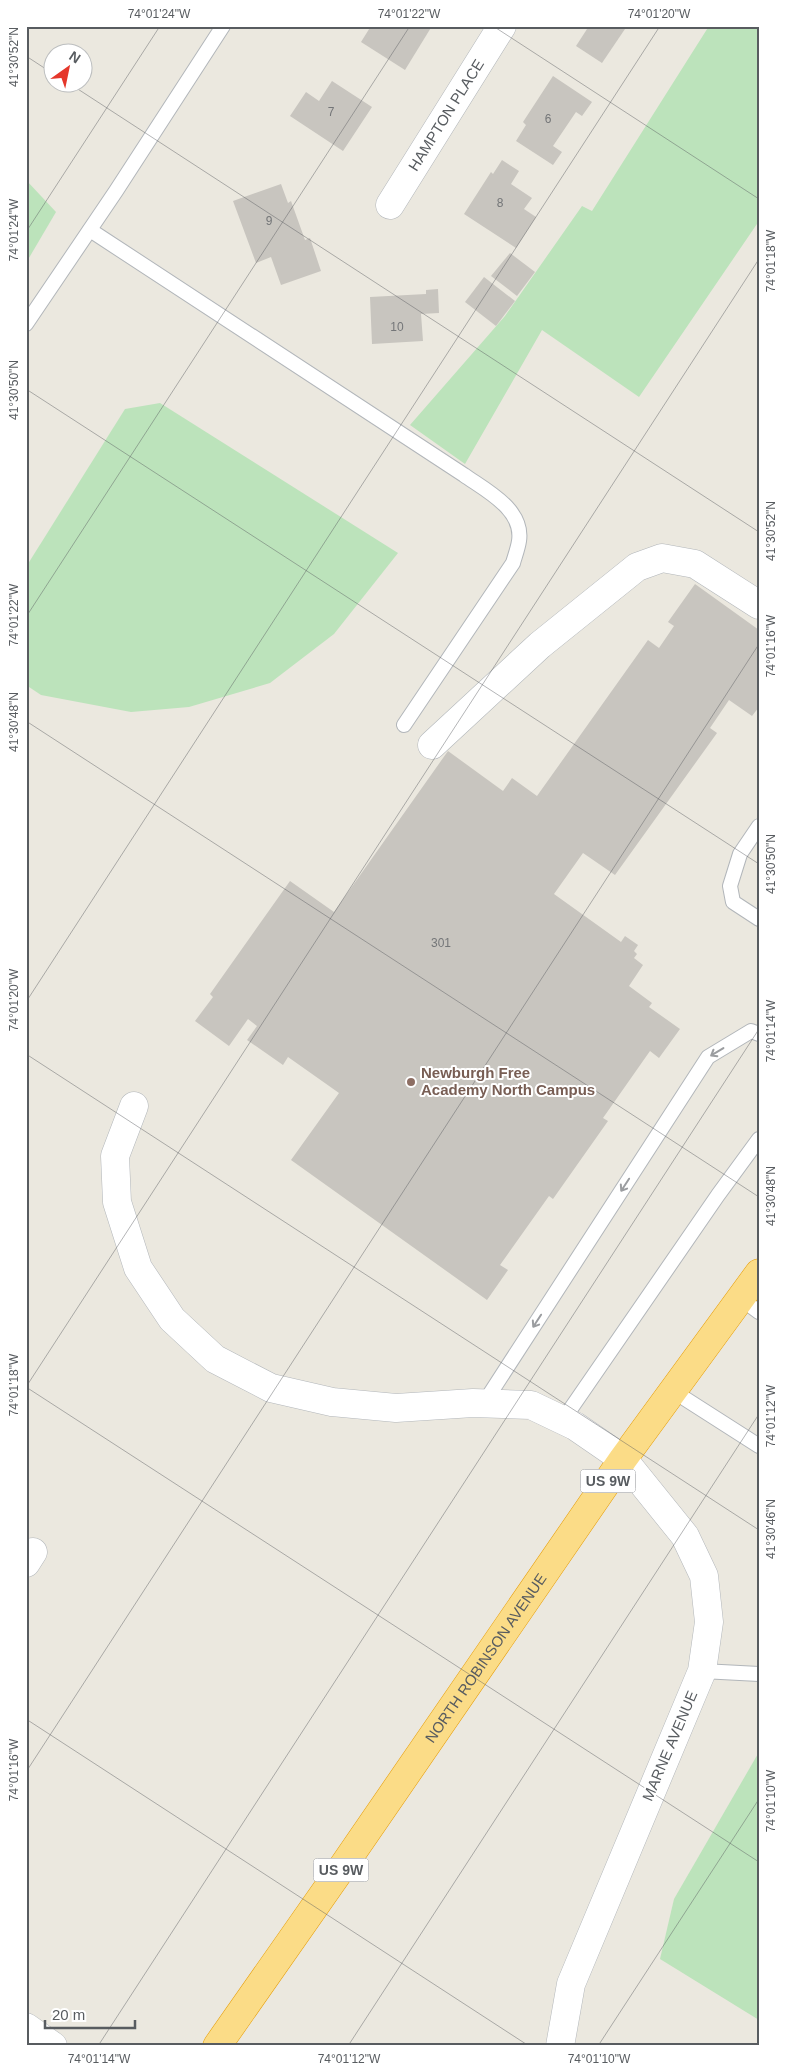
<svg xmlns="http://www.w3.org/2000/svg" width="785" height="2072" viewBox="0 0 785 2072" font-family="Arial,sans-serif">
	<rect width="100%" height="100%" fill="#ebe8df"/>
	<g fill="#bce3bb">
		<path d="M709 26H759V221L639 397 542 330 465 464 410 425 505 316 582 206 592 211Z"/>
		<path d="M26 180 56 212 26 263Z"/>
		<path d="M160 403 398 553 334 634 270 683 189 707 131 712 41 695 26 685V567L125 409Z"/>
		<path d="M759 1752V2020L660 1959 674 1899Z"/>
	</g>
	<g fill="#c8c5bf">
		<path d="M371 26H432L405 70 361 42Z"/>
		<path d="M589 26H627L602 63 576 46Z"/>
		<path d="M553 76 592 102 582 116 576 112 553 146 562 152 553 165 516 141 526 125 523 122Z"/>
		<path d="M332 81 372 107 343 151 290 116 306 92 319 101Z"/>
		<path d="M502 160 519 171 511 184 532 198 524 209 536 217 516 248 464 214 491 172 493 174Z"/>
		<path d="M281 184 288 203 291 201 305 240 310 238 321 271 281 285 271 257 256 263 233 201Z"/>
		<path d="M510 253 535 272 517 296 491 276Z"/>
		<path d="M484 277 515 301 496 326 465 302Z"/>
		<path d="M438 289 439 313 421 314 423 341 372 344 370 297 426 294V290Z"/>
		<path d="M695 584 759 630V707L752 716 729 700 710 728 717 733 615 875 583 853 554 894 621 942 625 936 638 945 634 951 637 954 634 958 643 965 629 986 652 1003 649 1007 680 1029 659 1058 650 1051 603 1118 608 1121 553 1199 549 1196 500 1265 508 1270 487 1300 291 1160 339 1093 288 1057 283 1065 247 1040 257 1026 248 1019 229 1046 195 1021 213 997 210 994 290 881 334 912 448 751 503 791 512 778 537 796 648 640 659 648 674 626 668 622Z"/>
	</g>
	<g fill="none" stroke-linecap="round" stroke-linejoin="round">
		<g stroke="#b2b6ba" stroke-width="16">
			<g id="lane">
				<path d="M90 230 464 475C485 490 524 509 519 541 518 548 515 556 513 563L404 725"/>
				<path d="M26 324 116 191 223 26"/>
				<path d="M759 826 740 854 730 886 733 902 759 919"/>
				<path d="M740 1298 759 1312"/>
				<path d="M673 1391 759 1446"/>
				<path d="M484 1403 708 1057 751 1031 759 1034"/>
				<path d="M563 1420 718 1195 759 1139"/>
				<path d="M702 1671 759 1674"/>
			</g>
		</g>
		<g stroke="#b2b6ba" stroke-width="29">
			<g id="street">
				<path id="s1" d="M390 205 502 26"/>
				<path d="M432 745 540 645 637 567 662 558 695 564 759 605"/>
				<path d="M134 1106 115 1156 117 1202 138 1268 172 1319 215 1359 271 1388 332 1402 396 1408 473 1403 531 1405 575 1426 623 1459 685 1536 704 1576 709 1622 702 1671 571 1984 560 2046"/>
				<path d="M26 1563 33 1552"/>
				<path d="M26 2027 53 2046"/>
			</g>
		</g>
		<g stroke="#e69c04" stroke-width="29">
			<g id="highway">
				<path id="s2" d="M217 2046 341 1869 623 1459 759 1273"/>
			</g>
		</g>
		<use href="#lane" stroke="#fff" stroke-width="14"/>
		<use href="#street" stroke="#fff" stroke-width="28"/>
		<use href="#highway" stroke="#fbdc87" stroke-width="28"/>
	</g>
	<defs><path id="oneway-shaft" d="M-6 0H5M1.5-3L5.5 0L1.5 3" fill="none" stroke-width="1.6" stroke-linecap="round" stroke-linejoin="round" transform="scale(1.25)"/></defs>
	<g stroke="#9b9da0">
		<use href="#oneway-shaft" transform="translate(717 1052) rotate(149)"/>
		<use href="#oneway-shaft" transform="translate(625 1185) rotate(123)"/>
		<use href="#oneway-shaft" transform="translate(537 1321) rotate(123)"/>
	</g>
	<path fill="none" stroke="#585c60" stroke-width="1" stroke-opacity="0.45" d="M493 26 759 199M26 56 52 73M67 82 759 532M26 232 160 26M26 389 759 864M26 617 410 26M26 721 759 1197M26 1002 660 26M26 1054 759 1530M26 1387 759 259M26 1387 759 1862M26 1719 529 2046M26 1772 759 644M98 2046 759 1029M348 2046 759 1414M598 2046 759 1799"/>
	<circle fill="#8d6e63" stroke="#fff" stroke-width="2" cx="411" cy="1082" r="5"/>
	<g text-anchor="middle" stroke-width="4" stroke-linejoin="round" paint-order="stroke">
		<g font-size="12" fill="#747678">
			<text x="331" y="116">7</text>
			<text x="548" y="123">6</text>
			<text x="500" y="207">8</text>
			<text x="269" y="225">9</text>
			<text x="397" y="331">10</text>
			<text x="441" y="947">301</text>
		</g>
		<g fill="#fff" stroke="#8a8d90" stroke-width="1">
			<rect x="580.5" y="1469.5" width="55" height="23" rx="4"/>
			<rect x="313.5" y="1858.5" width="55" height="23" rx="4"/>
		</g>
		<g font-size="14" font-weight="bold" fill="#585c60">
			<text x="608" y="1486">US 9W</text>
			<text x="341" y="1875">US 9W</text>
		</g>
		<g font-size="15" fill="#585c60" stroke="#fff">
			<text dy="5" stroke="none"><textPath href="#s1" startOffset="106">HAMPTON PLACE</textPath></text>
			<text dy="5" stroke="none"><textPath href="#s2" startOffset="472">NORTH ROBINSON AVENUE</textPath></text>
			<text transform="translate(670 1746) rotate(-67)" y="5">MARNE AVENUE</text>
		</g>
		<g font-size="15" font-weight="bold" fill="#785e54" stroke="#fff" text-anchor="start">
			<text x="421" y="1078">Newburgh Free<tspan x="421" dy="17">Academy North Campus</tspan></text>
		</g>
	</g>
	<rect width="785" height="2072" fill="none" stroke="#ffffff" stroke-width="55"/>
	<g transform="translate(68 68) rotate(33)"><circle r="24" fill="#ffffff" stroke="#bcbebf"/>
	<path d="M0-4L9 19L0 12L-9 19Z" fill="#e5372b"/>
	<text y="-8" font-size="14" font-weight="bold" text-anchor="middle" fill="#585c60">N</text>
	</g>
	<path d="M45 2020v8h90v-8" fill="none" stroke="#585c60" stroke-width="2.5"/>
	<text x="52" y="2020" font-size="15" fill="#585c60" stroke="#ffffff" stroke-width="4" paint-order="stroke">20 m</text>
	<rect x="28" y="28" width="730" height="2016" fill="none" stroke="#585c60" stroke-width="2"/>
	<g font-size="12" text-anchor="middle" fill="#585c60">
		<text x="159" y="18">74°01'24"W</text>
		<text x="409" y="18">74°01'22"W</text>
		<text x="659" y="18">74°01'20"W</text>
		<text transform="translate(14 57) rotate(-90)" y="4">41°30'52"N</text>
		<text transform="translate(14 230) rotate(-90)" y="4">74°01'24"W</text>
		<text transform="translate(771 261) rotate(-90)" y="4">74°01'18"W</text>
		<text transform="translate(14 390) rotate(-90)" y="4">41°30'50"N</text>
		<text transform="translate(771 531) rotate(-90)" y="4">41°30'52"N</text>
		<text transform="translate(14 615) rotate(-90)" y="4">74°01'22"W</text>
		<text transform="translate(771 646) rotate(-90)" y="4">74°01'16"W</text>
		<text transform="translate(14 722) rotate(-90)" y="4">41°30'48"N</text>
		<text transform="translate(771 864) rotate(-90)" y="4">41°30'50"N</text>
		<text transform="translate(14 1000) rotate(-90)" y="4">74°01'20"W</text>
		<text transform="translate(771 1031) rotate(-90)" y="4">74°01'14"W</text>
		<text transform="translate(771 1196) rotate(-90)" y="4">41°30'48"N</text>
		<text transform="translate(14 1385) rotate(-90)" y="4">74°01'18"W</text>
		<text transform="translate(771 1416) rotate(-90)" y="4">74°01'12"W</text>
		<text transform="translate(771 1529) rotate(-90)" y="4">41°30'46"N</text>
		<text transform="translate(14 1770) rotate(-90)" y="4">74°01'16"W</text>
		<text transform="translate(771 1801) rotate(-90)" y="4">74°01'10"W</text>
		<text x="99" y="2063">74°01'14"W</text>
		<text x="349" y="2063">74°01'12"W</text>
		<text x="599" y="2063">74°01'10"W</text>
	</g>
</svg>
